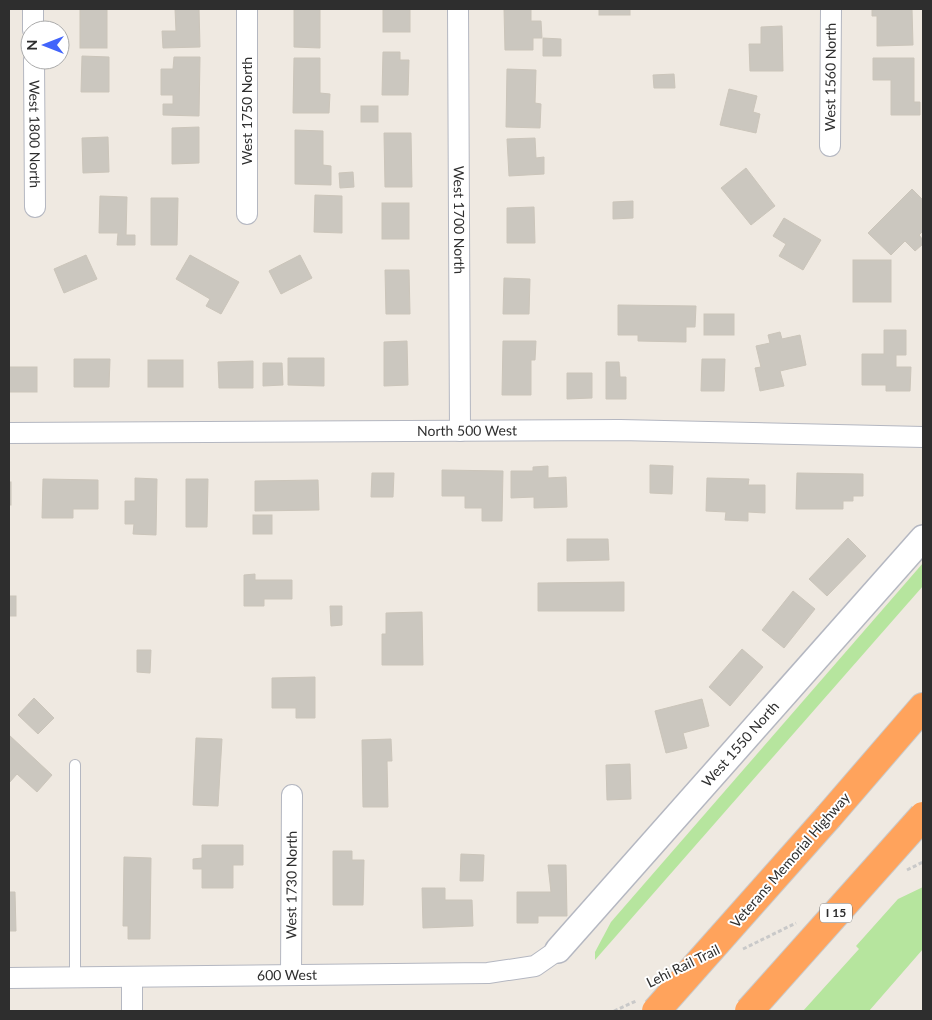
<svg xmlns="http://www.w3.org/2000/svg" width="932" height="1020" viewBox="0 0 932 1020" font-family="Lato,sans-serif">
	<rect width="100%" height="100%" fill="#efe9e1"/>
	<g fill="#b6e59e">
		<path d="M923 563V586L595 960V952L611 922Z"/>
		<path d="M923 887V949L869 1011H803L859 949 856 946 898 899Z"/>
	</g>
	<g fill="#cbc7bf" stroke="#cbc5ba">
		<rect x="80" y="9" width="27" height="39"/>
		<path d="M175 9H199L200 47 163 48 162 31H176Z"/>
		<path d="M294 9H320V48L294 47Z"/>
		<rect x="383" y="9" width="27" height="23"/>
		<path d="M504 9H531V21H541L542 38H533V50H505Z"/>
		<rect x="599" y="9" width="31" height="6"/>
		<path d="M872 9H912L913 45 877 46V16H872Z"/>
		<path d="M782 26 783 71H750L749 44H761V27Z"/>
		<path d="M543 38 561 39V56H543Z"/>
		<path d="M383 52H400V60H409L408 95H382Z"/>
		<path d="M82 56 109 57V92H81Z"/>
		<path d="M174 57H200L199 116 163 115V104H173V95H161V69H173Z"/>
		<path d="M294 58H320V93L330 94 329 113H293Z"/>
		<path d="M873 58H914V102H920V115H891V80H873Z"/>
		<path d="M507 69 536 70 535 103 541 104 540 128 506 127Z"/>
		<path d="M674 74 675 88H654L653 75Z"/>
		<path d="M729 89 757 96 753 112 760 114 756 133 720 125Z"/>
		<rect x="361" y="106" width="17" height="16"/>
		<path d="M199 127V163L172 164V128Z"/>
		<path d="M295 130 323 131V165L331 166V185L295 184Z"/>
		<path d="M384 133H411L412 187H385Z"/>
		<path d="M108 137 109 172 83 173 82 138Z"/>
		<path d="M535 138 536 158 544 157V174L509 176 507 139Z"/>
		<path d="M746 168 775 206 751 225 721 188Z"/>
		<path d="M353 172 354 187 340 188 339 173Z"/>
		<path d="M912 189 923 200V231L919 235 923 240V244L915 251 905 241 891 255 868 233Z"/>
		<path d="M315 195 342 196V233L314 232Z"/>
		<path d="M100 196 127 197 126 235H135V245H117L118 233H99Z"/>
		<path d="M151 198H178L177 245H151Z"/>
		<path d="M633 201V218L613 219V202Z"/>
		<rect x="382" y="203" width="27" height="36"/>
		<path d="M534 207 535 243H507V208Z"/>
		<path d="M784 218 821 240 803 270 779 256 786 244 773 236Z"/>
		<path d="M86 255 97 279 64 293 54 269Z"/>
		<path d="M190 255 239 282 221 314 206 306 210 299 176 279Z"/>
		<path d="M300 255 312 278 281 294 269 271Z"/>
		<rect x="853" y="260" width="38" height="42"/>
		<path d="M385 270H409L410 314H386Z"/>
		<path d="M504 278 530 279 529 314H503Z"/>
		<path d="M618 305 696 306 695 327H686V342L638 341V335H618Z"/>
		<rect x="704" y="314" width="30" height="21"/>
		<path d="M884 330H906V355H896V367H911L910 391H886V385H862V354H884Z"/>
		<path d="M780 332 782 339 800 335 806 365 780 371 784 386 760 391 755 368 761 367 756 346 770 343 768 335Z"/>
		<path d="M407 341 408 385 384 386V342Z"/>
		<path d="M503 341H536L535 360H531V395H502Z"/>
		<path d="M288 358H324V386L288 385Z"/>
		<path d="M74 359H110L109 387H74Z"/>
		<path d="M702 359H725L724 391H701Z"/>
		<rect x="148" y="360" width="35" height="27"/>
		<path d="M253 361V388H219L218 362Z"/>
		<path d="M606 362H619L620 377H626V399H606Z"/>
		<path d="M263 363H282L283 385 263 386Z"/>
		<rect x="9" y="367" width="28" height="25"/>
		<path d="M567 373H592V398L567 399Z"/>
		<path d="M650 465 673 466 672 494 650 493Z"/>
		<path d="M548 466V478L566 477 567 507 534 508V497L511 498V471H533V467Z"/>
		<path d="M442 470 503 471 502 521H482V508H465V496H442Z"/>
		<path d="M372 473H394L393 497H371Z"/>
		<path d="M797 473 863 474V496H853V501H843V509H796Z"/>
		<path d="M135 478 157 479 156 535 133 534 134 524H125V501H135Z"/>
		<path d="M707 478 749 479 748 485H765V513L748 512V521L725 520 726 512 706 511Z"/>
		<path d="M43 479 98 480V509H73V518H42Z"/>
		<path d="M186 479H208L207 527H186Z"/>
		<path d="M318 480 319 510 255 511V481Z"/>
		<rect x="9" y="482" width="2" height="23"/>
		<rect x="253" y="515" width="19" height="19"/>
		<path d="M848 538 866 556 827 596 809 579Z"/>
		<path d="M567 539H608L609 560 567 561Z"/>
		<path d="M255 574V580H292V599H264V606H244V575Z"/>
		<path d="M624 582V611H538V583Z"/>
		<path d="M793 591 815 609 784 648 762 630Z"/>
		<rect x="9" y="596" width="7" height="20"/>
		<path d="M330 606H342V625L331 626Z"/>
		<path d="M422 612 423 665H382V634H386V613Z"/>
		<path d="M742 649 763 667 730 706 709 687Z"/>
		<path d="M137 650H151L150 673 137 672Z"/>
		<path d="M315 677V718H296V708H272V678Z"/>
		<path d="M34 698 54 718 38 734 18 715Z"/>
		<path d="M702 699 709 726 683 733 687 748 666 753 655 711Z"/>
		<path d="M9 735 52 775 37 792 17 774 9 783Z"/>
		<path d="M196 738 222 739 218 806 193 805Z"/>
		<path d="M391 739 392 761H387L388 807H363L362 740Z"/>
		<path d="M630 764 631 799 607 800 606 765Z"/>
		<path d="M202 845H243V865H233V888H202V869H193V859L202 858Z"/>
		<path d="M333 851H352V860H364L363 905H333Z"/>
		<path d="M461 854 484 855 483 881H460Z"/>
		<path d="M124 857 151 858 150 939H128V926H123Z"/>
		<path d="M548 865H566L567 916H538V923H517V892H551Z"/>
		<path d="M422 888H445V900H472L473 926 423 928Z"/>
		<path d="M9 892H15L16 931H9Z"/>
	</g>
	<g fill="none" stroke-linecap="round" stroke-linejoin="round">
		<g stroke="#b4b7c1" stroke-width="12">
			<path id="service" d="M75 978V765"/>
		</g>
		<g stroke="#b4b7c1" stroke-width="22">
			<g id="minor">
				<path d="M33 9V30"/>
				<path id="s1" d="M458 9 460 431"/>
				<path id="s2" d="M34 60 35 207"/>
				<path id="s3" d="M830 146 831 9"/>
				<path d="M247 214V9"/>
				<path id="s4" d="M9 433 620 430 923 437"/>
				<path id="s5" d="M291 975 292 795"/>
				<path d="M132 977V1011"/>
				<path id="s6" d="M9 978 488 973 535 966 558 950"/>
			</g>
		</g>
		<g stroke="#b4b7c1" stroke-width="28">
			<g id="tertiary">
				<path id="s7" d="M558 950 923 538"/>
			</g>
		</g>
		<g stroke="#c9c9c9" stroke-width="30">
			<path id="motorway" d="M829 816 923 707"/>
		</g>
		<g stroke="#c9c9c9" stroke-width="3" stroke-dasharray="4 2.5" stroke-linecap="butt">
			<path d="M907 870 923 862"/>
			<path d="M743 949 796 923"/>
			<path d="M614 1011 636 1001"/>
		</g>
		<use href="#service" stroke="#fff" stroke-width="10"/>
		<use href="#minor" stroke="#fff" stroke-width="20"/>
		<use href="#tertiary" stroke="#fff" stroke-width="25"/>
		<use href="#motorway" stroke="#ffa35c" stroke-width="28"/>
		<g stroke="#c9c9c9" stroke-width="30" stroke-linecap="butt">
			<g id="motorway-bridge">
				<path d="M656 1011 829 816"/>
				<path d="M749 1011 923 816"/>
			</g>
		</g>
		<use href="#motorway-bridge" stroke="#ffa35c" stroke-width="28"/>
	</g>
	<g text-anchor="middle" stroke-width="4" stroke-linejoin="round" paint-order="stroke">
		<rect fill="#fff" stroke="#6d6d6d" stroke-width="1" x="820" y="903.5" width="32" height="19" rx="4"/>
		<g font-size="12" font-weight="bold" fill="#2e2e2e">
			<text x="836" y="917">I 15</text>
		</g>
		<g font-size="14" fill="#2e2e2e" stroke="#fff">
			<text dy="5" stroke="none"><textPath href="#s3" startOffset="69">West 1560 North</textPath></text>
			<text transform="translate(247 111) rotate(-90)" y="5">West 1750 North</text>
			<text dy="5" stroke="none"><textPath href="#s2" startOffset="74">West 1800 North</textPath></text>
			<text dy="5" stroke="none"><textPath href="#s1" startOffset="211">West 1700 North</textPath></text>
			<text dy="5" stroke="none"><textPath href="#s4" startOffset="458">North 500 West</textPath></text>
			<text dy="5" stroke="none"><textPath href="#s7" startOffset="275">West 1550 North</textPath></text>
			<text transform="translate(790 860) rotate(-49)" y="5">Veterans Memorial Highway</text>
			<text dy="5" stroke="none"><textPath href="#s5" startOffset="90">West 1730 North</textPath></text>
			<text transform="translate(683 966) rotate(-26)" y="5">Lehi Rail Trail</text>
			<text dy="5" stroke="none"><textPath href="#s6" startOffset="278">600 West</textPath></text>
		</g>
	</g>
	<rect width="932" height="1020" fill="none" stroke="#2e2e2e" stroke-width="20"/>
	<g transform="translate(45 45) rotate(270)"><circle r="24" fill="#ffffff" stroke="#ababab"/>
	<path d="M0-4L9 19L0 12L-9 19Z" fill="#4264fb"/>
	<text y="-8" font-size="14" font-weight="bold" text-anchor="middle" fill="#2e2e2e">N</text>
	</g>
</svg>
